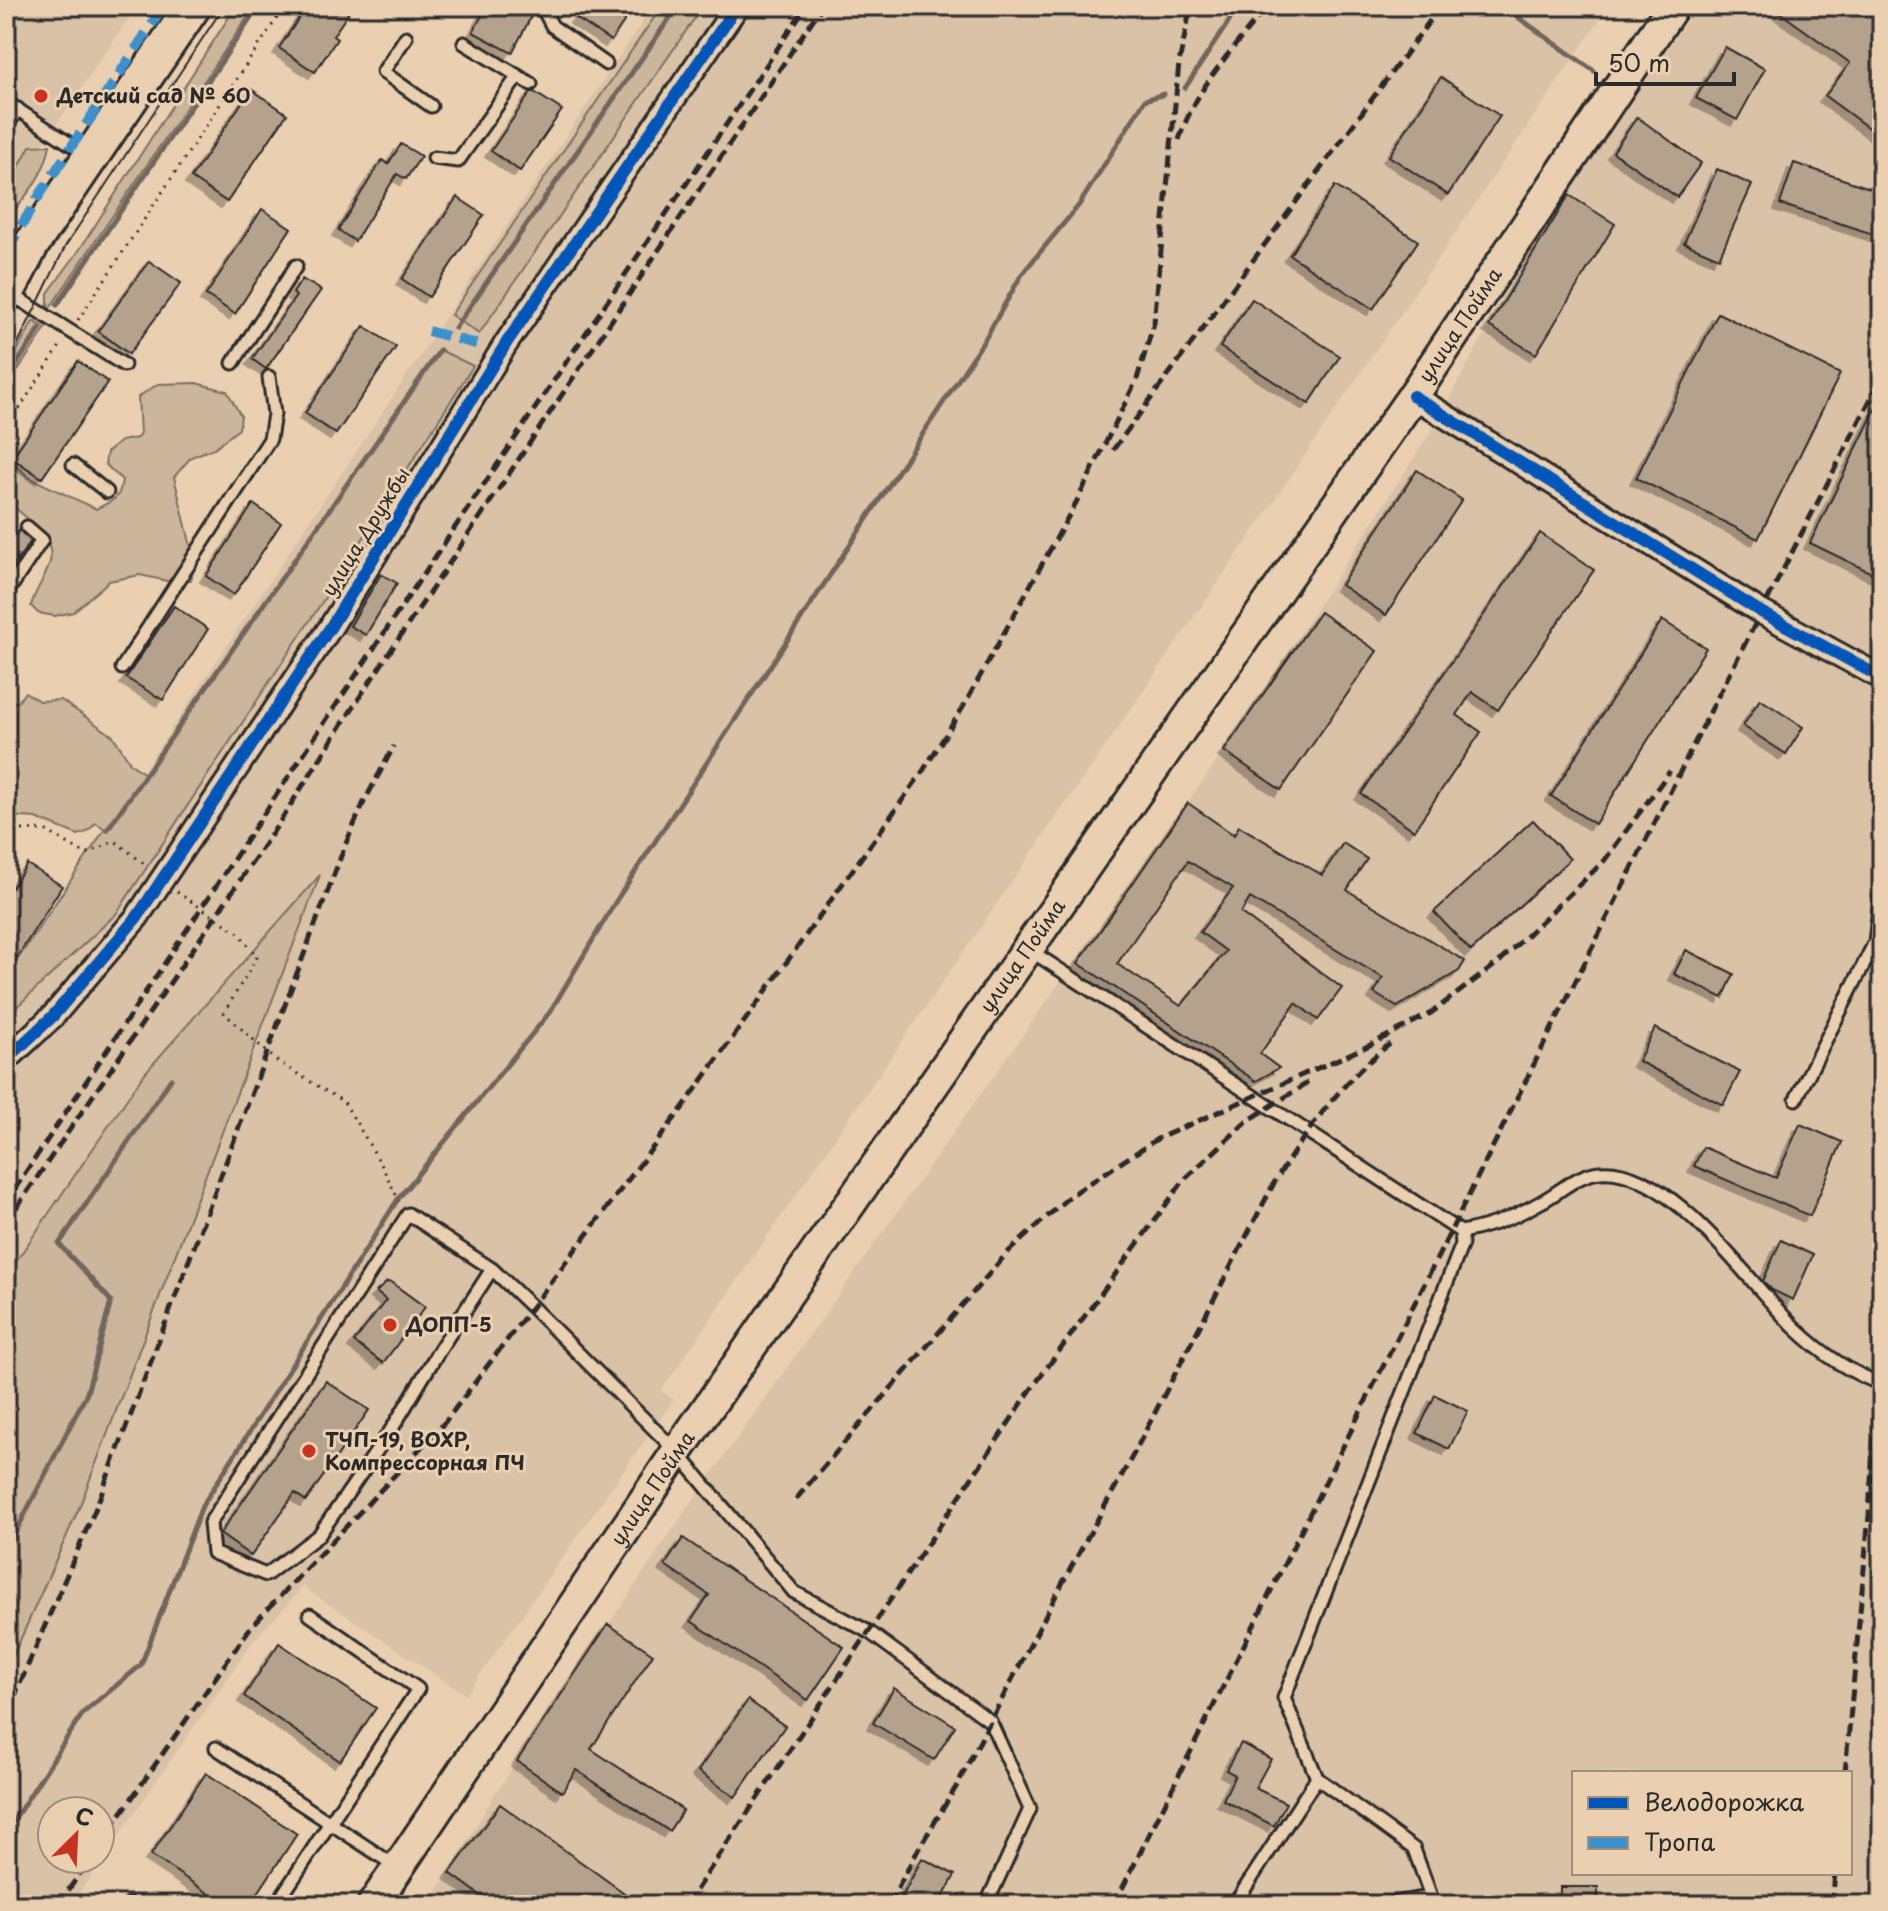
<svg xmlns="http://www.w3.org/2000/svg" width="1888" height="1911" viewBox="0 0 1888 1911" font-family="'Playpen Sans',sans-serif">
	<defs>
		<filter id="shadow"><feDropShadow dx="-6" dy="6" stdDeviation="0" flood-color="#0004"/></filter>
	</defs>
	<rect width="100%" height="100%" fill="#ead0b1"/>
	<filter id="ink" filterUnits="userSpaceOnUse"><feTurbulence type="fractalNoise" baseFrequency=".0125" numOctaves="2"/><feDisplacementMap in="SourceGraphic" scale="16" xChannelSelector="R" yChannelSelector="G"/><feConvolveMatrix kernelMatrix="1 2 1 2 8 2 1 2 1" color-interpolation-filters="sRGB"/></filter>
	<g filter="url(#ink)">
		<g fill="#dac2a6" fill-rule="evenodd">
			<path d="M14 6H137L6 199V19Z"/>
			<path d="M653 6H1609L1257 526 661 1391 674 1399 466 1695 303 1587 254 1640 71 1905H6V977ZM52 1811H100V1859H52Z"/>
			<path d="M1696 6H1882V1905H426L442 1884 493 1797 677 1523 1224 751 1430 433 1489 326 1568 195ZM1574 1773H1850V1873H1574Z"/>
		</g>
		<g fill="#cbb59b" stroke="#7b7063" stroke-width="2">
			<path d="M236 6H255L48 311V293L78 252Z"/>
			<path d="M662 6H703L479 334 451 315Z"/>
			<path d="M50 145C45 175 25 198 6 220V191L30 146Z"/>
			<path d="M33 321 46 328 6 388C6 365 23 342 33 321Z"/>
			<path d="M440 350 473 366 336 581 116 914 6 1017V977L105 829 96 823 87 832 78 835 36 818 6 816V703L18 702 25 692 39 701 61 700 113 736 131 764 145 774Z"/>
			<path d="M196 383 227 391 241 416 239 429 214 448 191 457 174 477 195 563 191 580 167 581 140 575 109 581 73 612 55 616 38 613 31 606C35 590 44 580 49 565 59 538 23 516 6 500V454L28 477 96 509C113 500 120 500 122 480L105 464 107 452 121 441 137 438 140 434 138 397 158 384Z"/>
			<path d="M320 875 79 1508 6 1672V1276L144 1074Z"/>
		</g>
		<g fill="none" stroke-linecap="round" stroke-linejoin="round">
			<g stroke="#71665c" stroke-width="5">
				<path d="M1502 6 1594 71"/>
				<path d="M1185 88 1239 6"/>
				<path d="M57 305 259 6"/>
				<path d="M455 328 678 6"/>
				<path d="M6 380 40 329"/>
				<path d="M107 830 440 350"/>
				<path d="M6 1551 87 1393 111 1301 59 1244 171 1079"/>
				<path d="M6 1832 83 1713 141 1665 202 1506 398 1199 550 1012 616 901 985 339 1022 274 1079 205 1145 100 1164 94"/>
			</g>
		</g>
		<g fill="#b5a28c" stroke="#2b2b2b" stroke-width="2" fill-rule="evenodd" filter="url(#shadow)">
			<path d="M307 6H353L333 36 337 39 315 72 279 48Z"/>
			<path d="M487 6H511L531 17 512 53 473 32Z"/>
			<path d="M584 6H634L611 41 576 18Z"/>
			<path d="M1771 6H1863L1882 20V138L1825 96 1850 63Z"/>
			<path d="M1725 47 1765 69 1737 120 1696 98Z"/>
			<path d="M1441 77 1500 116 1448 195 1389 156Z"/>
			<path d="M251 89 287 114 227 202 191 178Z"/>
			<path d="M531 92H534L562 110 520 171 491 151Z"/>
			<path d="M1637 117 1701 163 1677 197 1613 152Z"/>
			<path d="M401 144 421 156 406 179 397 174 355 241 338 230 382 160 388 164Z"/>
			<path d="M1794 163 1882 192V237L1780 204Z"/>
			<path d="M1717 169 1752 185 1719 258 1684 243Z"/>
			<path d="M1335 186 1418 241 1373 309 1290 255Z"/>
			<path d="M1569 195 1615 224 1536 354 1489 326Z"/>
			<path d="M457 197 484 215 429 297 402 279Z"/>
			<path d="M262 209 291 228 235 314 206 295Z"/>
			<path d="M149 261 181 283 129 354 98 331Z"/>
			<path d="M302 279 321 290 266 369 252 359 296 296 293 293Z"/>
			<path d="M1252 299 1340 356 1309 404 1220 347Z"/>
			<path d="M1718 313 1840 374 1758 539 1636 478Z"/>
			<path d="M364 326 396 347 336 434 305 413Z"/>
			<path d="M78 361 108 382 42 478 12 458Z"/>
			<path d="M1882 396V578L1810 543Z"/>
			<path d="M1417 470 1462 500 1386 615 1341 585Z"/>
			<path d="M253 504 281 523 234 595 206 576Z"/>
			<path d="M6 527 16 535 19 530 31 541 6 575Z"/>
			<path d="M1540 533 1594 570 1498 710 1472 692 1457 715 1481 732 1414 830 1361 794Z"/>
			<path d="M381 574 397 583 366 635 350 626Z"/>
			<path d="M174 606 208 629 163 700 126 678Z"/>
			<path d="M1320 612 1377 651 1281 790 1224 751Z"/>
			<path d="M1662 620 1706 648 1595 824 1551 796Z"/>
			<path d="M1760 699 1803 727 1786 754 1743 726Z"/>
			<path d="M1188 803 1234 835 1239 826 1322 875 1343 843 1367 859 1347 890 1465 961 1459 971 1397 1007 1374 993 1383 978 1250 898 1241 913 1342 988 1318 1020 1296 1003 1260 1054 1279 1068 1256 1081 1078 963ZM1188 861 1233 888 1200 932 1226 951 1181 1006 1117 964Z"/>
			<path d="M1533 820 1570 859 1471 951 1434 912Z"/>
			<path d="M27 864 62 886 6 975V897Z"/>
			<path d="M1686 950 1734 974 1723 998 1674 974Z"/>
			<path d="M1655 1028 1740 1072 1723 1105 1638 1061Z"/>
			<path d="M1800 1124 1842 1142 1810 1216 1694 1166 1703 1147 1776 1178Z"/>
			<path d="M1781 1240 1813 1255 1793 1300 1772 1290 1763 1281Z"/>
			<path d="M387 1282 392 1283 425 1307 383 1363 354 1342 386 1300 376 1292Z"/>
			<path d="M326 1381 369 1410 306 1501 295 1493 251 1556 220 1534Z"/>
			<path d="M1435 1395 1468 1411 1449 1449 1417 1433Z"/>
			<path d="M683 1538 844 1647 808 1700 691 1621 709 1595 665 1565Z"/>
			<path d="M608 1624 653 1654 591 1749 683 1810 669 1831 576 1770 562 1792 517 1761Z"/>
			<path d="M279 1643 376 1708 340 1761 244 1696Z"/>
			<path d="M894 1688 955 1726 934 1760 873 1723Z"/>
			<path d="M748 1700 785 1726 735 1797 698 1771Z"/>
			<path d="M1241 1743 1271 1759 1255 1788 1286 1803 1274 1826 1223 1800 1235 1775 1226 1770Z"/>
			<path d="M206 1773 297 1834 250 1905H226L151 1855Z"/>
			<path d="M500 1804 641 1905H494L450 1873Z"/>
			<path d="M922 1858 955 1875 939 1905H898Z"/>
			<rect x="1560" y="1887" width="38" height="18"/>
		</g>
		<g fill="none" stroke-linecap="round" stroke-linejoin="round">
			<g stroke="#2b2b2b" stroke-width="17">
				<g id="service">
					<path d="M542 7 552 26 606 64"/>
					<path d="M406 37 383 72 431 106"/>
					<path d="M464 43 531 84"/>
					<path d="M6 102 87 155"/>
					<path d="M6 127 18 109"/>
					<path d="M434 158 458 161 518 76"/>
					<path d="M11 294 124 365"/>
					<path d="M233 363 296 266"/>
					<path d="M73 465 107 492"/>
					<path d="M6 594 42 540 27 527"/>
					<path d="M122 668 270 439 274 414 269 377"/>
					<path d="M1028 949 1461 1232 1462 1244 1284 1698 1317 1778 1414 1849 1434 1905"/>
					<path d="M1796 1099 1875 942 1882 884"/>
					<path d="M1461 1232C1491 1227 1515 1217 1541 1202 1560 1192 1578 1174 1600 1172 1670 1166 1748 1282 1795 1328 1820 1352 1850 1373 1882 1384"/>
					<path d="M492 1269 440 1349 393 1427 319 1535 266 1575 213 1553 210 1523 408 1214 492 1269 532 1307 677 1452 794 1592 869 1632 990 1721 1030 1809 986 1905"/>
					<path d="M216 1748 397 1867"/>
					<path d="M130 1904 131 1905"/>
					<path d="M276 1905 418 1689 310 1615"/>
					<path d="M1234 1905 1317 1778"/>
					<path d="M1381 1905 1431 1897"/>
				</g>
			</g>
			<g stroke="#2b2b2b" stroke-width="28">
				<g id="minor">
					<path d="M1413 396 1761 612 1882 678"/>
					<path d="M6 1060 53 1016 137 917 330 628 507 342 737 6"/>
				</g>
			</g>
			<g stroke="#2b2b2b" stroke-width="36">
				<g id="secondary">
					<path id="s1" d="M373 1905 677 1452 1413 396 1673 6"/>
				</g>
			</g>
			<g stroke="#2b2b2b" stroke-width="40">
				<path id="primary" d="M6 294 31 245 193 6"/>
			</g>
			<g stroke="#2b2b2b" stroke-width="3" stroke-dasharray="2 6" stroke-linecap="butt">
				<path d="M78 320 285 6"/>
				<path d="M6 429 62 343"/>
				<path d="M6 830H45L86 854 115 841 147 866"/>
				<path d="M177 892 239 933 257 957 224 1013 278 1062 344 1102 381 1164 399 1201"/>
			</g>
			<use href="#service" stroke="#ead0b1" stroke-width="11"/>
			<use href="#minor" stroke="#ead0b1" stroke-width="22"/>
			<use href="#secondary" stroke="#ead0b1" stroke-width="30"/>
			<use href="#primary" stroke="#ead0b1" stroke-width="34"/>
			<path stroke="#2b2b2b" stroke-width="2" d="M6 368 66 245 224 6"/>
			<g stroke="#2b2b2b" stroke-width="5" stroke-dasharray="12 6" stroke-linecap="butt">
				<path d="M1179 140C1195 88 1234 48 1267 6"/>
				<path d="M1113 450 1437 11"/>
				<path d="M14 1190 394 618 806 6"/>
				<path d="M6 1223 275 829 361 695 822 6"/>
				<path d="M796 1499 1007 1253 1070 1196 1157 1139 1370 1045 1431 1013 1499 962 1604 861 1670 771"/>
				<path d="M6 1716 97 1505 344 848 364 802 394 746"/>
				<path d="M1845 1773 1869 1515 1882 1296"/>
				<path d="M100 1844 250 1628 445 1422 681 1110 921 774 962 709 1078 499 1137 379 1154 323 1179 63 1191 6"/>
				<path d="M58 1905 90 1859"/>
				<path d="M686 1905 1030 1391 1184 1180 1246 1122 1312 1080"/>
				<path d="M889 1905 919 1848 956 1787 1063 1582 1133 1455 1274 1183C1305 1133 1342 1080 1390 1044"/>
				<path d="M1114 1905 1714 704 1882 377"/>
				<path d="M1832 1905 1835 1873"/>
			</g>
			<g stroke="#3b90cd" stroke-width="10" stroke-dasharray="20 10" stroke-linecap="butt">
				<path d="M6 252 39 196 164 6"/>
				<path d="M428 331 479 345"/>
			</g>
			<g stroke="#ead0b1" stroke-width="17">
				<g id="cycleway">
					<path d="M1413 396 1761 612 1882 678"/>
					<path d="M6 1060 53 1016 137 917 330 628 507 342 737 6"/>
				</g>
			</g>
			<use href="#cycleway" stroke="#0057b8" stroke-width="12"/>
		</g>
	</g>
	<g fill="#c8321e" stroke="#ead0b1" stroke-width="3">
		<circle cx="41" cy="96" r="8"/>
		<circle cx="390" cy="1325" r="8"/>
		<circle cx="309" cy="1451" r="8"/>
	</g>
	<g text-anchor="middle" stroke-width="6" stroke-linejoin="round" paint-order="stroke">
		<g font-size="20" font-weight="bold" fill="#2b2b2b" stroke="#ead0b1" text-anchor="start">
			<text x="57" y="103">Детский сад № 60</text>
			<text x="406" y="1332">ДОПП-5</text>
			<text x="325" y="1447">ТЧП-19, ВОХР,<tspan x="325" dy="23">Компрессорная ПЧ</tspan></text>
		</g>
		<g font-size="20" fill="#2b2b2b" stroke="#ead0b1">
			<text dy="7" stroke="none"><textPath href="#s1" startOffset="1918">улица Пойма</textPath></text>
			<text transform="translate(366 532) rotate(-58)" y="7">улица Дружбы</text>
			<text dy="7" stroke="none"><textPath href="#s1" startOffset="1150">улица Пойма</textPath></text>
			<text dy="7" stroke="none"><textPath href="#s1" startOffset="502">улица Пойма</textPath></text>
		</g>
	</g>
	<rect width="1888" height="1911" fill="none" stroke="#ead0b1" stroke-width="32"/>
	<rect x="16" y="16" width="1856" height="1879" fill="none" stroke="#2b2b2b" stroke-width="3" filter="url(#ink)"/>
	<rect x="1572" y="1771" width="280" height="104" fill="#ead0b1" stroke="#9e8e7b" stroke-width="2"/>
	<rect x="1588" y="1797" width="40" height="12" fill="#0057b8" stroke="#9e8e7b" stroke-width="2"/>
	<text x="1644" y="1811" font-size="24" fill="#2b2b2b">Велодорожка</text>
	<rect x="1588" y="1837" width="40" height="12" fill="#3b90cd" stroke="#9e8e7b" stroke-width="2"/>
	<text x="1644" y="1851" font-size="24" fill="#2b2b2b">Тропа</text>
	<g transform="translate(76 1835) rotate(24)"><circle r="38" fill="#ead0b1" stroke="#9e8e7b" stroke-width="2"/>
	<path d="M0-6L14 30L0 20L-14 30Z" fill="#c8321e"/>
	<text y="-12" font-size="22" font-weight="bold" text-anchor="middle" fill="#2b2b2b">С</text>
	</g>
	<path d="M1596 72v12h138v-12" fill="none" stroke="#2b2b2b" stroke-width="4"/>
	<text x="1608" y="72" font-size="24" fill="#2b2b2b" stroke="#ead0b1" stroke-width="6" paint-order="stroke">50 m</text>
</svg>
